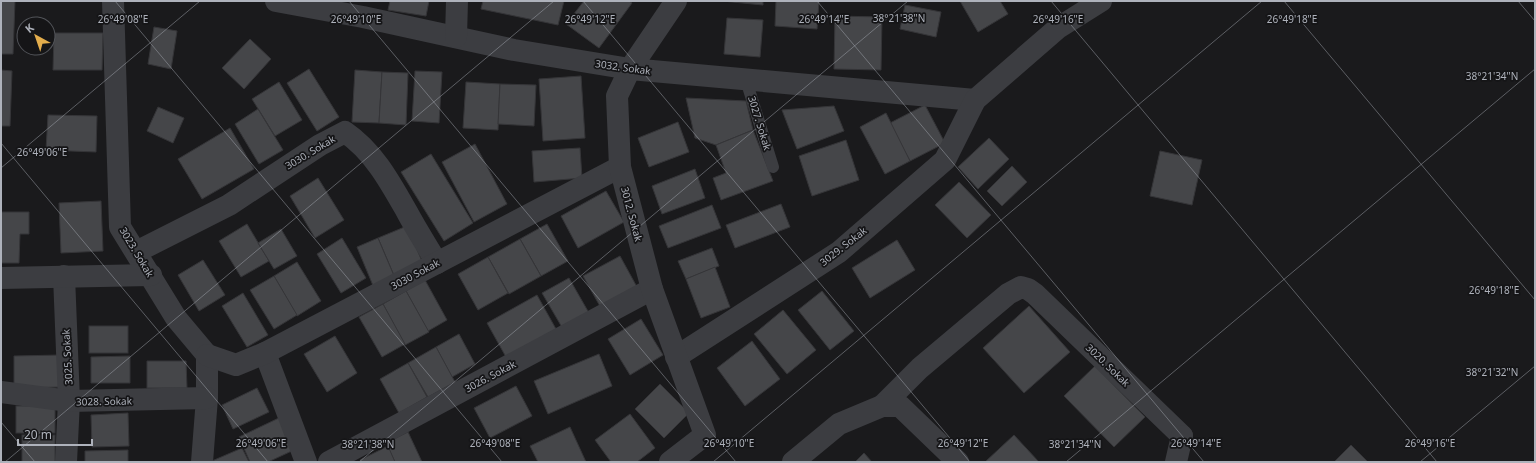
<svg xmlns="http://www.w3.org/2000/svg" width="1536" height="463" viewBox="0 0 1536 463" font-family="'Noto Sans',sans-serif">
	<rect width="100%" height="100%" fill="#1a1a1c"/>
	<g fill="#454649" stroke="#353538">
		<path d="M1 1H15L13 54H1Z"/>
		<path d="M390 1H429L426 16 388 10Z"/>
		<path d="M483 1H564L558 25 481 9Z"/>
		<path d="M584 1H629L632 3 599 48 566 24Z"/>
		<path d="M722 1H763V5Z"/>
		<path d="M776 1H819L817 29 775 26Z"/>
		<path d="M960 1H1000L1008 14 978 32Z"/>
		<path d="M905 5 941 12 936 37 900 29Z"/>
		<path d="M835 16 882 17 881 70 834 69Z"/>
		<path d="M727 18 763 20 760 57 724 54Z"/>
		<path d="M154 27 177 31 171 69 148 64Z"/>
		<path d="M54 33H103L102 70H53Z"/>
		<path d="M250 39 271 59 244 89 222 68Z"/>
		<path d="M309 69 339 117 317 131 287 83Z"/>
		<path d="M1 70 12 71 10 126H1Z"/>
		<path d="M355 70 382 72 379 123 352 122Z"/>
		<path d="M415 71 442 72 439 123 412 121Z"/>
		<path d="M382 72 408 73 406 125 379 123Z"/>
		<path d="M581 76 585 138 543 141 539 79Z"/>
		<path d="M279 82 302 120 275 136 252 99Z"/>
		<path d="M466 82 500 84 498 130 463 128Z"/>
		<path d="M500 84 536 85 534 126 498 124Z"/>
		<path d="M686 98 746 101 753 130 716 145 695 138Z"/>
		<path d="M925 105 945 143 910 161 890 123Z"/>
		<path d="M834 106 844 131 797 149 782 110Z"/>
		<path d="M158 107 184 118 173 143 147 131Z"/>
		<path d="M258 109 283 150 259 164 235 124Z"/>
		<path d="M886 113 910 161 885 174 860 127Z"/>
		<path d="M48 115 97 116 96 152 46 150Z"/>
		<path d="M678 122 689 152 649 167 638 138Z"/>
		<path d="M230 128 254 169 202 199 178 159Z"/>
		<path d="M753 130 773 181 721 200 713 178 726 173 716 145Z"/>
		<path d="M989 138 1009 159 978 189 958 167Z"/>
		<path d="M846 140 859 180 812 196 799 156Z"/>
		<path d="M475 144 507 204 474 222 442 162Z"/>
		<path d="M580 148 582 178 534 182 532 151Z"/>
		<path d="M1160 151 1202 160 1192 205 1150 196Z"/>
		<path d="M431 154 473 223 444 241 401 172Z"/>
		<path d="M1012 166 1027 182 1002 206 987 191Z"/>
		<path d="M695 169 705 198 662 214 652 186Z"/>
		<path d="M318 178 344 220 315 238 290 196Z"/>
		<path d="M959 182 991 215 967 238 935 205Z"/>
		<path d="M606 191 624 222 578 248 561 216Z"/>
		<path d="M101 201 103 251 61 253 59 203Z"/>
		<path d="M781 204 790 227 735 248 726 225Z"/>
		<path d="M712 205 721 228 668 248 659 226Z"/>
		<path d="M1 212H29V234H20L19 263H1Z"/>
		<path d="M247 224 269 261 241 277 219 241Z"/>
		<path d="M547 224 568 261 541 276 520 239Z"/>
		<path d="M407 226 424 266 395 278 378 238Z"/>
		<path d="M281 229 297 256 274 269 258 243Z"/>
		<path d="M342 238 366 278 341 293 317 254Z"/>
		<path d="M378 238 395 278 374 288 357 247Z"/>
		<path d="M520 239 541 276 509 294 488 257Z"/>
		<path d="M897 240 915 270 870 298 852 268Z"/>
		<path d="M712 248 719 266 686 279 678 261Z"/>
		<path d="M620 256 637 287 601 308 583 276Z"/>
		<path d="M488 257 508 293 478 310 458 274Z"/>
		<path d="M203 260 225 295 199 311 178 275Z"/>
		<path d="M297 262 321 301 297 316 274 276Z"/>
		<path d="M715 267 730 307 701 318 686 279Z"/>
		<path d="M274 276 297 315 274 329 250 290Z"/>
		<path d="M569 278 589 313 563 329 542 293Z"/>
		<path d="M425 280 447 320 428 331 406 291Z"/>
		<path d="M406 291 429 332 405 345 383 304Z"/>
		<path d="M822 291 854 331 830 350 798 310Z"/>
		<path d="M243 293 268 335 247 347 222 306Z"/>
		<path d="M537 295 556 329 506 357 487 323Z"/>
		<path d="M383 304 405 344 382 357 359 317Z"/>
		<path d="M1029 306 1070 352 1024 393 983 348Z"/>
		<path d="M783 310 816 350 787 374 754 334Z"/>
		<path d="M641 319 663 355 630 375 608 339Z"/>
		<rect x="89" y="326" width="39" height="27"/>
		<path d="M459 334 475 364 452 377 436 347Z"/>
		<path d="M335 336 357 373 327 392 304 354Z"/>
		<path d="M752 341 780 379 745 406 717 368Z"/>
		<path d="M436 347 455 382 428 397 408 363Z"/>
		<path d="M599 354 612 386 548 414 534 381Z"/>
		<path d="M61 355V387L14 388V356Z"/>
		<path d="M130 356V383H91V357Z"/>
		<path d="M147 361H186L187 388H147Z"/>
		<path d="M408 363 427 397 399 413 380 379Z"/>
		<path d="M1095 366 1145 417 1114 447 1064 396Z"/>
		<path d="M660 384 689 413 664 438 635 409Z"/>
		<path d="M516 386 532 416 490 438 474 408Z"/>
		<path d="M257 388 269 412 233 429 222 405Z"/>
		<rect x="16" y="406" width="39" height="27"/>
		<path d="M128 413 129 446 92 447 91 415Z"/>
		<path d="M630 414 655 448 637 462H611L595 440Z"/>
		<path d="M281 417 296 449 268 462H250L239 437Z"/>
		<path d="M570 427 586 462H538L530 446Z"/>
		<path d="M408 432 422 462H395L386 443Z"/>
		<rect x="22" y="435" width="33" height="27"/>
		<path d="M1014 435 1039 462H985Z"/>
		<path d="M1351 445 1368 462H1334Z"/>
		<path d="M388 446 395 462H361L360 460Z"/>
		<path d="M242 448 249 462H213L212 461Z"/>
		<path d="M128 450V462H85V451Z"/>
		<path d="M864 453 872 462H855Z"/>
	</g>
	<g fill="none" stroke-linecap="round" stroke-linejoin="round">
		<path stroke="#3c3d41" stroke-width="12" d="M746 80 773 167"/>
		<g stroke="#3c3d41" stroke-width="22">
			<path d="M113 1 120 227 176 318 207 355V398L202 462"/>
			<path d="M276 1 363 17 514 50 630 69 975 100"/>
			<path d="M456 37 457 1"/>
			<path d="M136 252 229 205 320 145 345 132C374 152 390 182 407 212 416 229 427 246 437 263"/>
			<path d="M64 276 69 401 66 462"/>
			<path d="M1 278 151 275"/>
			<path d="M265 353 306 462"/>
			<path d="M207 355 236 365 265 353 620 167"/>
			<path d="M676 357 839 252 945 160 975 100 1058 28 1101 1"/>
			<path d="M1 392 69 401 207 398"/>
			<path d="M882 406 920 368 1008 294 1021 287 1028 289 1035 294 1182 436"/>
			<path d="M329 462 652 289"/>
			<path d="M670 462 705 435 652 289 620 167 617 96 630 69 676 1"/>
			<path d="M793 462 839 424 882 406H900L958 462"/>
		</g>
		<path stroke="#3c3d41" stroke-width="22" d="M1176 462 1182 436"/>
	</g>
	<path fill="none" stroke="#aeb2bb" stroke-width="1" stroke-opacity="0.45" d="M115 1 502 462M349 1 736 462M583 1 970 462M817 1 1204 462M1051 1 1437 462M1284 1 1535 300M1518 1 1535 21M1 143 268 462M1 168 200 1M1 422 35 462M5 462 554 1M359 462 908 1M713 462 1262 1M1066 462 1535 69M1420 462 1535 366"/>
	<g text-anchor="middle" stroke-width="3.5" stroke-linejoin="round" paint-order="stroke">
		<g font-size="10" fill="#aeb2bb" stroke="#151517">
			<text transform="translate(623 67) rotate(8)" y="4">3032. Sokak</text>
			<text transform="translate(760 123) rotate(73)" y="4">3027. Sokak</text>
			<text transform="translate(310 152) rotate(-31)" y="4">3030. Sokak</text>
			<text transform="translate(632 214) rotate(75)" y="4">3012. Sokak</text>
			<text transform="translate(843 246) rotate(-38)" y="4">3029. Sokak</text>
			<text transform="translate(137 252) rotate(59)" y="4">3023. Sokak</text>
			<text transform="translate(415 274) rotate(-28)" y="4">3030 Sokak</text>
			<text transform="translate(67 357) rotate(-93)" y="4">3025. Sokak</text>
			<text transform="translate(1108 365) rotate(44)" y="4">3020. Sokak</text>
			<text transform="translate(490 376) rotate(-28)" y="4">3026. Sokak</text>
			<text transform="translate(104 401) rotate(-1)" y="4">3028. Sokak</text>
		</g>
	</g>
	<g font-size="10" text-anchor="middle" fill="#aeb2bb" stroke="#151517" stroke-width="3.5" stroke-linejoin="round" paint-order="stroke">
		<text x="899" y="22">38°21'38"N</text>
		<text x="123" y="23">26°49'08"E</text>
		<text x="590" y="23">26°49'12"E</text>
		<text x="1292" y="23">26°49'18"E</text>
		<text x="356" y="23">26°49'10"E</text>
		<text x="824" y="23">26°49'14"E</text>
		<text x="1058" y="23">26°49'16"E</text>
		<text x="1492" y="80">38°21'34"N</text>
		<text x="42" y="156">26°49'06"E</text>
		<text x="1494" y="294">26°49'18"E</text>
		<text x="1492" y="376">38°21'32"N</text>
		<text x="261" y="447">26°49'06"E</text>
		<text x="495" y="447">26°49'08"E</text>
		<text x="729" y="447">26°49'10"E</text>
		<text x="963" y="447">26°49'12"E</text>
		<text x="1196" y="447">26°49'14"E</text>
		<text x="1430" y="447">26°49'16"E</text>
		<text x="368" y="448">38°21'38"N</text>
		<text x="1075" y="448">38°21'34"N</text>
	</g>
	<rect width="1536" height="463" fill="none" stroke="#aeb2bb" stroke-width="4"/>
	<g transform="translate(36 36) rotate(320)"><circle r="19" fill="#151517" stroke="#525459"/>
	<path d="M0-3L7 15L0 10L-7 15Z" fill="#e3ad4c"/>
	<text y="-6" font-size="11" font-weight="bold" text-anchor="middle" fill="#aeb2bb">K</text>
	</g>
	<path d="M18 439v6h74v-6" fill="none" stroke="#aeb2bb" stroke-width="2"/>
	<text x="24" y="439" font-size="12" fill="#aeb2bb" stroke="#151517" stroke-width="3" paint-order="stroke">20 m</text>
</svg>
